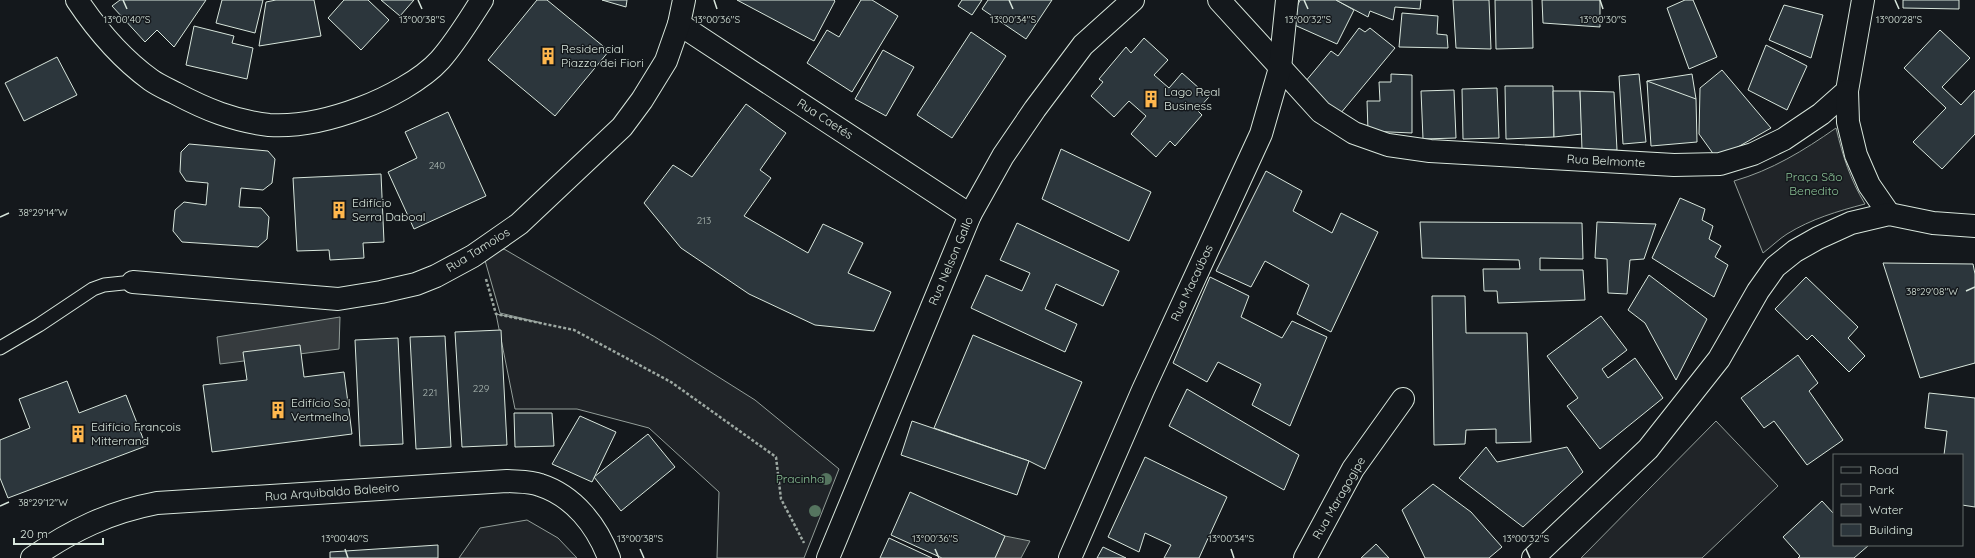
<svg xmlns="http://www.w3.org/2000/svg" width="1975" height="558" viewBox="0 0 1975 558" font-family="Quicksand,sans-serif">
	<rect width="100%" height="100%" fill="#14181c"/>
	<g fill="#202428" stroke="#939e99">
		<path d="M1836 128C1843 157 1850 179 1865 204 1838 211 1811 219 1787 234 1779 239 1771 247 1763 253L1734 181C1772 170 1803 151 1836 128Z"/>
		<path d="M504 249 655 337 755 400 839 469 804 558H717L719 492 649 428 577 409H515L496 314 542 323 500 313 484 257Z"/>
		<path d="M1716 421 1778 486 1702 558H1581Z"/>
		<path d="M527 520 558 538 577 558H459L480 528Z"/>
	</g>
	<g fill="#363b3e" stroke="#939e99">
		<path d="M340 317 339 349 220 364 217 337Z"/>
		<path d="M1005 536 1030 541 1021 558H995Z"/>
	</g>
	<g fill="#2c363c" stroke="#d8e6dc">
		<path d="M120 0H206L174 47 157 30 145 42 112 6Z"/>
		<path d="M222 0H263L255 33 216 23Z"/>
		<path d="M276 0H314L321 36 259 46 266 2Z"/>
		<path d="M344 0H368L389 20 361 50 328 18Z"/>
		<path d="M381 0H414L400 16Z"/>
		<path d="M537 0H547L609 51 555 116 488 60Z"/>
		<path d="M602 0H627L626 7Z"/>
		<path d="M737 0H834L835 1 814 41Z"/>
		<path d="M861 0H872L898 16 852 92 807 63 827 30 839 37Z"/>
		<path d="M962 0H982L972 15 958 6Z"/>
		<path d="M988 0H1052L1026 39 982 9Z"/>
		<path d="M1300 0H1336L1354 10 1337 44 1290 23Z"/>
		<path d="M1336 0H1421L1420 9 1395 7 1393 20 1370 11 1368 17Z"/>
		<path d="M1453 0H1489L1491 49 1456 48Z"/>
		<path d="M1495 0H1532L1533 48 1496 49Z"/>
		<path d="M1542 0H1600V27L1543 23Z"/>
		<path d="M1685 0H1693L1717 57 1689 69 1667 8Z"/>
		<path d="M1903 0H1959V9L1903 8Z"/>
		<path d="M1784 5 1823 15 1811 58 1769 40Z"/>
		<path d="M1402 13 1438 16 1437 34 1447 35 1448 48 1399 47Z"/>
		<path d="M194 26 234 36 232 43 253 48 247 79 186 65Z"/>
		<path d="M1359 28 1365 32 1370 28 1395 48 1340 114 1305 82 1331 51 1338 56Z"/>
		<path d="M1940 30 1970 58 1942 87 1961 105 1975 90V134L1942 169 1913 142 1946 108 1904 68Z"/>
		<path d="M971 32 1006 56 952 138 917 115Z"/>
		<path d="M1144 38 1168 60 1154 75 1169 88 1182 73 1209 97 1197 110 1202 115 1175 146 1170 141 1156 157 1131 134 1146 116 1129 101 1114 117 1091 96 1103 82 1099 79 1126 47 1131 53Z"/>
		<path d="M1766 45 1807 66 1787 110 1748 90Z"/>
		<path d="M883 50 914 67 886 116 855 99Z"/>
		<path d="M57 57 77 95 24 121 5 83Z"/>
		<path d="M1722 70 1771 128 1717 159 1699 134 1700 88Z"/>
		<path d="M1391 74 1412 75V133L1368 131 1367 101H1380L1379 82H1391Z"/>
		<path d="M1639 74 1646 142 1623 144 1619 76Z"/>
		<path d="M1692 74 1696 99 1651 106 1647 81Z"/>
		<path d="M1647 81 1696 99 1697 142 1651 146Z"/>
		<path d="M1505 86H1553L1554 137 1506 139Z"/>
		<path d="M1497 88 1499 138 1463 139 1462 89Z"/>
		<path d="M1454 90 1456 138 1423 139 1421 91Z"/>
		<path d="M1553 91H1580L1582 134 1554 137Z"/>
		<path d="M1580 91 1614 92 1617 150H1582Z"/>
		<path d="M746 104 786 133 760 170 771 178 744 216 808 253 823 224 863 243 848 273 891 292 874 331 815 325 749 294 681 248 644 203 673 165 692 177Z"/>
		<path d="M448 112 486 196 414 229 388 172 417 158 405 132Z"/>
		<path d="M189 144 268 151 275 159 272 183 263 190 241 188 239 207 261 208 269 217 267 239 258 247 182 242 173 231 175 210 184 202 206 205 208 183 186 181 180 172 181 152Z"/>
		<path d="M1061 149 1151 192 1129 241 1042 199Z"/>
		<path d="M1266 171 1302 191 1293 211 1332 233 1341 213 1378 232 1331 332 1297 314 1309 285 1265 261 1251 287 1216 271Z"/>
		<path d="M381 174 384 242 363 243 364 258 330 260 329 250 297 251 293 178Z"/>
		<path d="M1680 198 1705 209 1702 220 1713 226 1709 239 1721 246 1715 257 1728 265 1714 297 1652 258Z"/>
		<path d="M1420 222 1582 223 1583 259 1540 258V270H1583L1585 300 1498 303 1497 291H1484L1483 269H1520L1519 260 1422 258Z"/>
		<path d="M1597 222 1656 224 1644 259 1630 260 1627 294 1608 293 1607 259 1595 258Z"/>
		<path d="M1017 223 1119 271 1103 306 1056 284 1045 309 1077 324 1065 352 971 308 986 275 1022 291 1030 273 1000 260Z"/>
		<path d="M1883 263 1973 264 1975 274V363L1920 378Z"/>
		<path d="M1649 275 1707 319 1676 380 1645 323 1628 310Z"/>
		<path d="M1210 277 1249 296 1241 317 1282 338 1292 321 1327 337 1290 426 1252 405 1261 384 1218 362 1207 382 1173 363Z"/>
		<path d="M1806 277 1858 327 1848 338 1865 356 1849 372 1812 335 1807 340 1775 309Z"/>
		<path d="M1432 296H1465L1466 333H1527L1531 442 1496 443V429L1466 430 1465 444 1434 445Z"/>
		<path d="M1601 316 1627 350 1602 369 1608 378 1635 358 1663 398 1600 449 1567 406 1578 398 1547 356Z"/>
		<path d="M501 330 507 445 462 447 455 332Z"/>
		<path d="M973 335 1082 382 1045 469 1029 461 934 428Z"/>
		<path d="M445 336 451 447 416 449 410 337Z"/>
		<path d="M398 338 403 444 360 446 355 340Z"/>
		<path d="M300 345 304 377 344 372 352 434 212 452 203 385 247 380 243 352Z"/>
		<path d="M1798 355 1818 383 1809 391 1843 440 1807 465 1774 421 1764 428 1741 398Z"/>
		<path d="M67 381 79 413 126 395 146 446 8 498 0 478V440L30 428 19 399Z"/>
		<path d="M1187 389 1299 455 1284 490 1169 426Z"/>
		<path d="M1929 393 1975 398V507L1962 505V455H1944L1947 431 1925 428Z"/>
		<path d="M514 413H552L554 446 515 447Z"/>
		<path d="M580 416 616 432 592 482 552 464Z"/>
		<path d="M912 421 1029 461 1017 495 901 455Z"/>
		<path d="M648 434 675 467 621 511 594 477Z"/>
		<path d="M1486 447 1497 462 1567 447 1583 472 1523 527 1459 478Z"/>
		<path d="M1145 457 1227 497 1199 558H1164L1171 545 1145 533 1139 552 1108 537Z"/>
		<path d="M1433 484 1471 512 1502 547 1489 558H1425L1402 510Z"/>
		<path d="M910 492 1005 536 995 558H942L891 535Z"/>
		<path d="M1822 501 1834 514V545H1869L1854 558H1798L1800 556 1783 537Z"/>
		<path d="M889 538 932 558H880Z"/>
		<path d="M1376 544 1389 558H1361Z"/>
		<path d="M438 545V558H330V552Z"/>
		<path d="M1103 547 1126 558H1097Z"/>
	</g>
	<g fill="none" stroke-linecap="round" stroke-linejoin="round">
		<g stroke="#d8e6dc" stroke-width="15">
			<path id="service" d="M0 348 39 325 93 289 104 285 133 282"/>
		</g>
		<g stroke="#d8e6dc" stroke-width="24">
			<g id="minor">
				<path d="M77 0C97 30 122 59 151 80 158 85 167 89 175 93 205 109 234 121 269 125 299 127 332 119 361 108 386 99 422 80 440 60 456 42 469 20 482 0"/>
				<path d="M1219 0 1321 112 1354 133 1388 145 1430 151 1674 165 1720 164 1753 154 1784 139 1821 114 1847 91 1863 0"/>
				<path d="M679 24 970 215"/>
				<path d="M1847 91 1848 122 1856 155 1869 185 1889 214"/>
				<path d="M133 282 338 299 381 292 416 284 436 276 473 256 519 224 622 127 642 100 666 61 679 24 684 0"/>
				<path d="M32 558C72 530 110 512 157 503L507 481C517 482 530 481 540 485 574 496 597 526 609 558"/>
				<path d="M828 558 970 215 1003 156 1035 109 1083 45 1133 0"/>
				<path d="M1070 558 1143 390 1261 134 1280 68 1287 0"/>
				<path d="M1305 558 1353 469 1403 399"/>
				<path d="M1533 558 1648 449 1719 359 1758 291 1775 267 1795 251 1818 238 1851 223 1889 214 1933 223 1975 226"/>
			</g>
		</g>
		<path stroke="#9da8a2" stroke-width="2.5" stroke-dasharray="3 2" stroke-linecap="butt" d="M486 279 496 314 574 330 671 382 776 457 781 499 804 543"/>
		<use href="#service" stroke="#14181c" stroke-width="13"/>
		<use href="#minor" stroke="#14181c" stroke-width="22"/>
	</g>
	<g fill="#55745f">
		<circle cx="826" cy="479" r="6"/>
		<circle cx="815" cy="511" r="6"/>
	</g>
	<path fill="none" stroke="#d8e6dc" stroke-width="1.5" d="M123 0 127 9M418 0 422 9M714 0 717 9M1009 0 1013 9M1304 0 1308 9M1600 0 1603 9M1895 0 1899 9M0 217 9 213M1966 291 1975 287M0 506 9 502M345 549 348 558M640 549 644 558M935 549 939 558M1231 549 1234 558M1526 549 1530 558"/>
	<defs>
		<g id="building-bare" transform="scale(1.38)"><path d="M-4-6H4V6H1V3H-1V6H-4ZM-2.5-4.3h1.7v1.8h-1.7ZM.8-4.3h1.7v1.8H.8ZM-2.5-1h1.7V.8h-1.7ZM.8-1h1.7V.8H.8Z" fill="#ffb74d" stroke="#14181c" stroke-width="2.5" paint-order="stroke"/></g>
	</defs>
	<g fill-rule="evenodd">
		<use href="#building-bare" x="548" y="56"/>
		<use href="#building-bare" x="1151" y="99"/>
		<use href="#building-bare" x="339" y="210"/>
		<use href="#building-bare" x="278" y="410"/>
		<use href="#building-bare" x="78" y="434"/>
	</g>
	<g text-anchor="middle" stroke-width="3" stroke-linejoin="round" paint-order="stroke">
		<g font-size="10" fill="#adbab4">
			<text x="437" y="169">240</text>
			<text x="704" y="224">213</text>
			<text x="481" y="392">229</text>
			<text x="430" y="396">221</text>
		</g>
		<g font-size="12" fill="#d8e6dc" stroke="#14181c" text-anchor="start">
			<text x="561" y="53">Residencial<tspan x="561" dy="14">Piazza dei Fiori</tspan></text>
			<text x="1164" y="96">Lago Real<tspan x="1164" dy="14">Business</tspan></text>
			<text x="352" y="207">Edifício<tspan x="352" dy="14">Serra Daboal</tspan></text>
			<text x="291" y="407">Edifício Sol<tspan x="291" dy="14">Vertmelho</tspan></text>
			<text x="91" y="431">Edifício François<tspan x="91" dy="14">Mitterrand</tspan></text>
		</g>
		<g font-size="12" fill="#d8e6dc" stroke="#14181c">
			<text transform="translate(825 119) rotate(33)" y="4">Rua Caetés</text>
			<text transform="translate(1606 161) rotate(3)" y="4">Rua Belmonte</text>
			<text transform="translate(478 250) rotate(-32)" y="4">Rua Tamoios</text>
			<text transform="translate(951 261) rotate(-67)" y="4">Rua Nelson Gallo</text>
			<text transform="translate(1192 283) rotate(-65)" y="4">Rua Macaúbas</text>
			<text transform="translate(332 492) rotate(-4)" y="4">Rua Arquibaldo Baleeiro</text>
			<text transform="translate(1339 498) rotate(-60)" y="4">Rua Maragogipe</text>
		</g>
		<g font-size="12" fill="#8ac095" stroke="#14181c">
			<text x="1814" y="181">Praça São<tspan x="1814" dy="14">Benedito</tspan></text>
			<text x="800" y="483">Pracinha</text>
		</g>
	</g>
	<g font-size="10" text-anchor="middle" fill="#d8e6dc" stroke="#14181c" stroke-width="3" stroke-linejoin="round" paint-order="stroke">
		<text x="1899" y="23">13°00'28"S</text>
		<text x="127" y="23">13°00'40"S</text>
		<text x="422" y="23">13°00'38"S</text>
		<text x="717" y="23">13°00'36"S</text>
		<text x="1013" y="23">13°00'34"S</text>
		<text x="1308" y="23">13°00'32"S</text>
		<text x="1603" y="23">13°00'30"S</text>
		<text x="43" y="216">38°29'14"W</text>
		<text x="1932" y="295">38°29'08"W</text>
		<text x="43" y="506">38°29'12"W</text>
		<text x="345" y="542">13°00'40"S</text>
		<text x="640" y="542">13°00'38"S</text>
		<text x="935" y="542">13°00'36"S</text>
		<text x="1231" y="542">13°00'34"S</text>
		<text x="1526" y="542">13°00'32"S</text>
	</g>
	<rect x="1833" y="454" width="130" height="92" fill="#14181c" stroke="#626a69"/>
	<rect x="1841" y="467" width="20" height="6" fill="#14181c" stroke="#626a69"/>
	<text x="1869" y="474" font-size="12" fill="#d8e6dc">Road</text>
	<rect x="1841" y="484" width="20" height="12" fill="#202428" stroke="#626a69"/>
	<text x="1869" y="494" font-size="12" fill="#d8e6dc">Park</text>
	<rect x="1841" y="504" width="20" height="12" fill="#363b3e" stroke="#626a69"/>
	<text x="1869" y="514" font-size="12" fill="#d8e6dc">Water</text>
	<rect x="1841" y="524" width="20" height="12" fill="#2c363c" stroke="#626a69"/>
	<text x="1869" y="534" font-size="12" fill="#d8e6dc">Building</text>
	<path d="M14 538v6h89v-6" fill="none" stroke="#d8e6dc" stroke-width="2"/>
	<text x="20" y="538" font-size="12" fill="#d8e6dc" stroke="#14181c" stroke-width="3" paint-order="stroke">20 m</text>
</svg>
